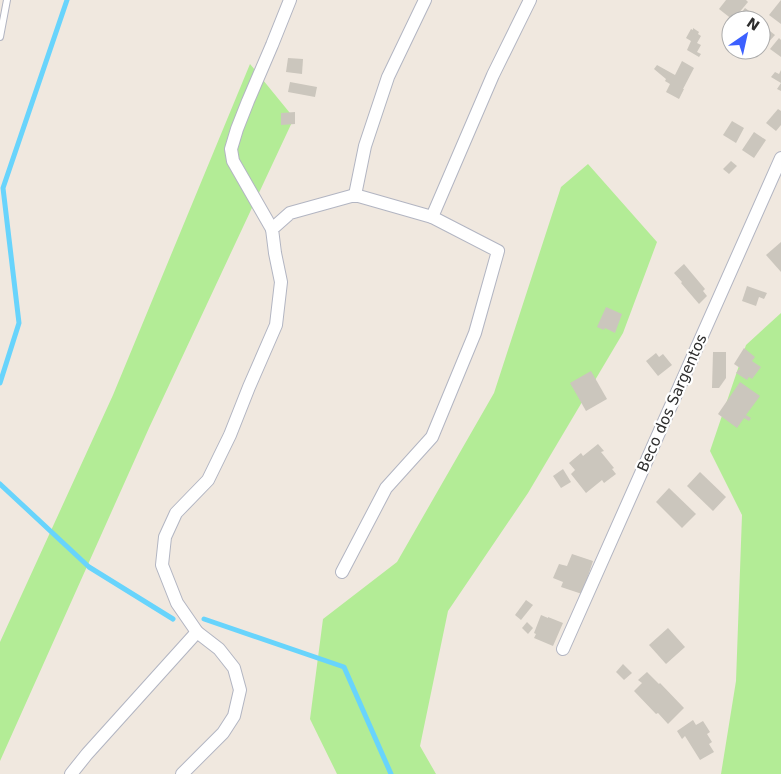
<svg xmlns="http://www.w3.org/2000/svg" width="781" height="774" viewBox="0 0 781 774" font-family="'DejaVu Sans',sans-serif">
	<rect width="100%" height="100%" fill="#f0e8df"/>
	<g fill="#b3ec96">
		<path d="M250 64 294 118 149 428 0 761V642L113 395Z"/>
		<path d="M588 164 657 242 623 333 528 493 448 611 420 746 436 774H337L310 719 323 619 397 562 494 393 561 187Z"/>
		<path d="M781 313V774H721L736 681 742 515 710 451 746 345Z"/>
	</g>
	<g fill="none" stroke-linecap="round" stroke-linejoin="round">
		<g stroke="#68d4fc" stroke-width="5">
			<path d="M0 383 19 323 3 188 67 0"/>
			<path d="M0 484 89 567 173 619"/>
			<path d="M204 619 344 667 391 774"/>
		</g>
	</g>
	<g fill="#cbc6bd">
		<path d="M726 0H746L748 2 733 20 719 9Z"/>
		<path d="M781 0V24L769 15Z"/>
		<path d="M745 8 756 16 753 20H739L740 18 738 17Z"/>
		<path d="M761 24 775 35 766 45 761 41Z"/>
		<path d="M693 28 699 32 698 34 701 36 697 43 701 45 697 52 701 54 699 57 687 50 691 41 686 38 691 29 693 30Z"/>
		<path d="M779 38 781 40V57L770 49Z"/>
		<path d="M288 58 303 59 302 74 286 72Z"/>
		<path d="M682 61 694 68 683 89H684L679 99 666 92 670 84 665 81 666 79 654 69 657 65 675 75Z"/>
		<path d="M781 70V91L777 89 781 83 771 77 775 72 779 74Z"/>
		<path d="M290 82 317 87 315 97 288 92Z"/>
		<path d="M778 109 781 111V125L776 131 766 123Z"/>
		<path d="M295 112V124L281 125V113Z"/>
		<path d="M732 121 744 128 736 143 723 135Z"/>
		<path d="M754 132 766 140 754 158 742 150Z"/>
		<path d="M731 161 737 166 729 174 723 169Z"/>
		<path d="M781 242V272L766 255Z"/>
		<path d="M684 264 705 289 703 291 707 296 699 304 681 283 682 282 674 273Z"/>
		<path d="M747 286 767 293 764 299 759 297 756 306 742 301Z"/>
		<path d="M606 307 622 314 615 333 605 328 604 330 597 327Z"/>
		<path d="M744 348 755 357 752 361 761 367 752 379 749 377 747 380 736 373 740 368 734 364Z"/>
		<path d="M713 352H726V378L719 388H712Z"/>
		<path d="M656 353 659 357 663 354 672 365 658 376 646 361Z"/>
		<path d="M591 371 607 399 586 411 570 383Z"/>
		<path d="M740 382 760 396 746 415 751 418 749 421 744 418 737 428 718 414Z"/>
		<path d="M598 444 604 451 601 452 614 468 612 469 616 474 604 483 602 480 586 493 571 474 575 470 569 463 581 453 583 456Z"/>
		<path d="M563 469 571 482 561 488 553 476Z"/>
		<path d="M700 472 726 497 713 511 687 486Z"/>
		<path d="M669 488 696 514 682 528 656 502Z"/>
		<path d="M572 554 593 561 582 594 561 587 563 582 553 578 559 564 567 566Z"/>
		<path d="M526 600 533 605 521 620 515 615Z"/>
		<path d="M541 615 548 618V617L563 623 553 646 534 638 536 634 534 633Z"/>
		<path d="M527 622 533 628 528 634 522 628Z"/>
		<path d="M668 628 685 647 666 664 649 645Z"/>
		<path d="M623 664 632 673 624 680 616 672Z"/>
		<path d="M647 672 659 684 660 683 684 708 668 724 658 713 656 714 634 691 642 683 638 680Z"/>
		<path d="M693 720 696 725 703 721 710 732 707 734 712 742 709 744 714 752 700 760 685 736 682 739 677 731Z"/>
	</g>
	<g fill="none" stroke-linecap="round" stroke-linejoin="round">
		<g stroke="#b2b5c2" stroke-width="8">
			<path id="lane" d="M0 37 7 0"/>
		</g>
		<g stroke="#b2b5c2" stroke-width="14">
			<g id="street">
				<path d="M355 195 365 146 388 77 425 0"/>
				<path d="M432 217 493 75 530 0"/>
				<path d="M272 229 233 161 231 149 237 129 248 101 272 45 290 0"/>
				<path d="M563 649 781 158"/>
				<path d="M71 774 87 754 197 632"/>
				<path d="M182 774 223 733 234 716 240 690 234 668 219 649 197 632 177 603 162 565 165 537 176 513 208 480 230 435 249 387 276 325 281 282 275 253 272 229 290 213 355 195 432 217 498 251 475 333 432 437 386 488 342 572"/>
			</g>
		</g>
		<use href="#lane" stroke="#fff" stroke-width="6"/>
		<use href="#street" stroke="#fff" stroke-width="12"/>
	</g>
	<g text-anchor="middle" stroke-width="4.5" stroke-linejoin="round" paint-order="stroke">
		<g font-size="15" fill="#2d2d2d" stroke="#fff">
			<text transform="translate(672 403) rotate(-66)" y="5">Beco dos Sargentos</text>
		</g>
	</g>
	<g transform="translate(746 35) rotate(34)"><circle r="24" fill="#ffffff" stroke="#ababab"/>
	<path d="M0-4L9 19L0 12L-9 19Z" fill="#3c60ff"/>
	<text y="-8" font-size="14" font-weight="bold" text-anchor="middle" fill="#2d2d2d">N</text>
	</g>
</svg>
